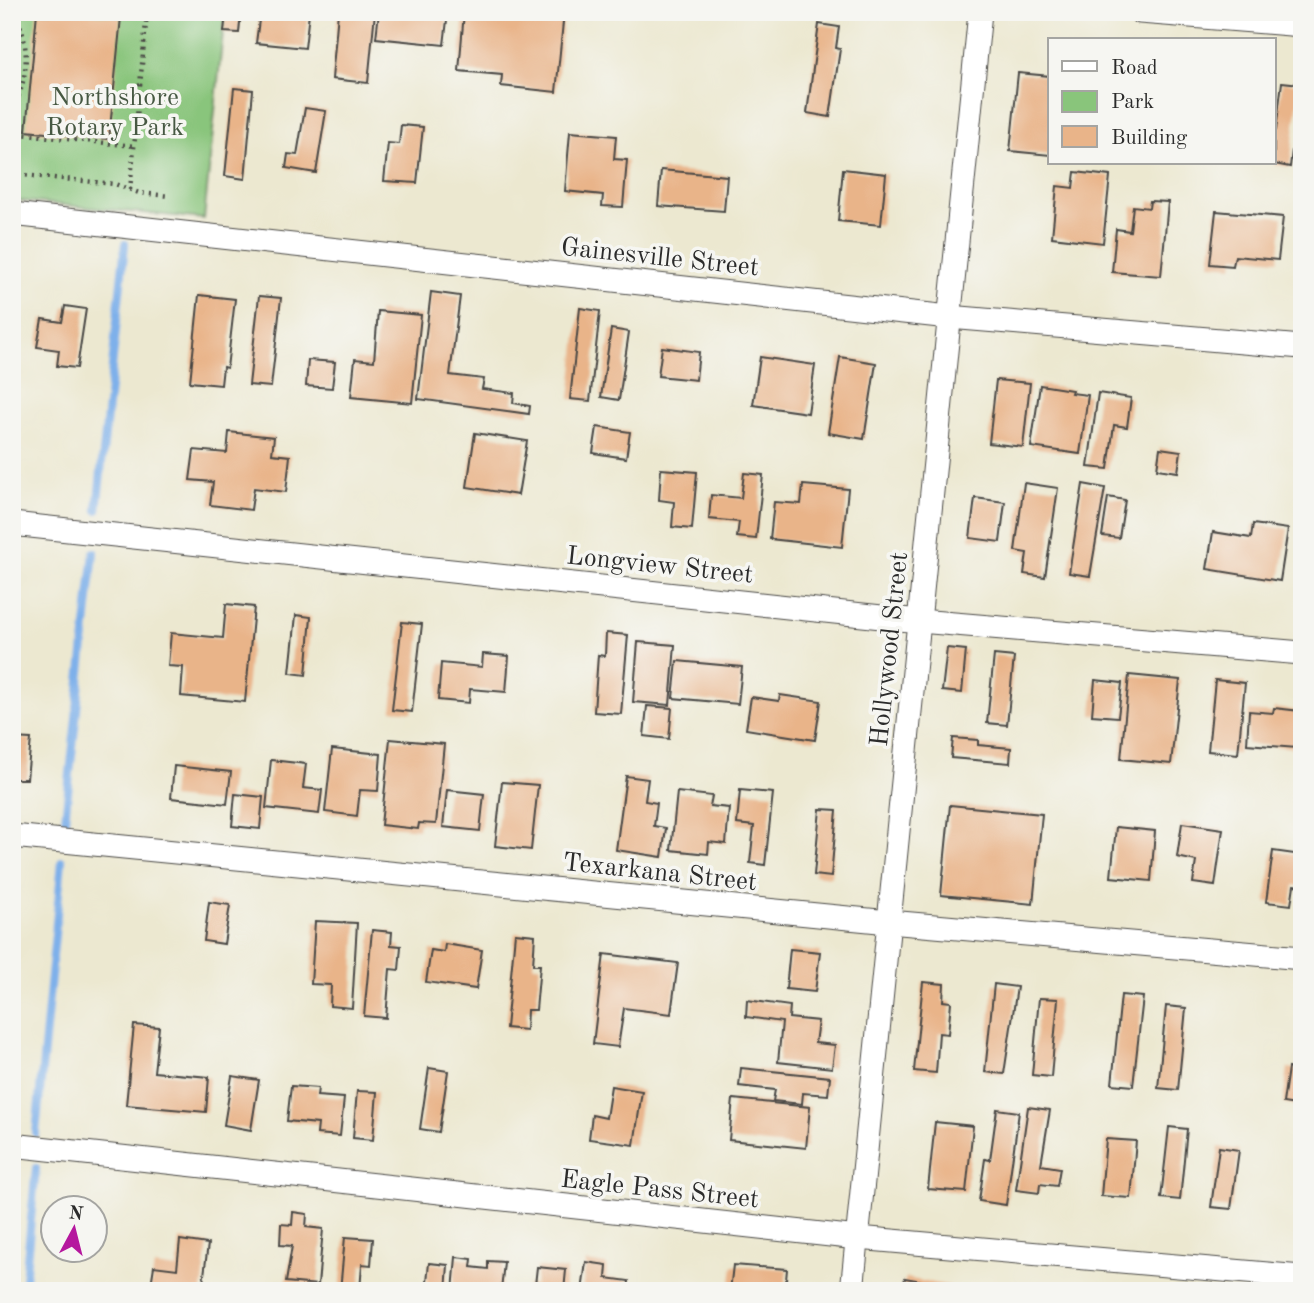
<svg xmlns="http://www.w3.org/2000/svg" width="1314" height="1303" viewBox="0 0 1314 1303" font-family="'Old Standard TT',serif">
	<rect width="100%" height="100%" fill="#f6f6f2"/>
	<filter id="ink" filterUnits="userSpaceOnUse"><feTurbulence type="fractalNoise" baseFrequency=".0143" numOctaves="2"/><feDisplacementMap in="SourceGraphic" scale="14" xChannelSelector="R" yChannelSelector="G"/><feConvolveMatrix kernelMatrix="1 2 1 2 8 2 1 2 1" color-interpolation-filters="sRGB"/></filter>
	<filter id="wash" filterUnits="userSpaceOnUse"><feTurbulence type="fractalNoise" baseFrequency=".00686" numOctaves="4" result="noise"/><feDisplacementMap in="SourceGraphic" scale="28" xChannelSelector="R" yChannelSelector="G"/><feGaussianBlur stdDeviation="1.57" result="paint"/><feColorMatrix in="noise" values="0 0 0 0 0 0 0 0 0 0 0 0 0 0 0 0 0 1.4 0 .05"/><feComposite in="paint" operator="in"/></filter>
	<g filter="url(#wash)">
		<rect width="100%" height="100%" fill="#ece8d0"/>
		<path fill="#89c57b" stroke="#5a7853" stroke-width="2" d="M12 12H225L204 219 12 200Z"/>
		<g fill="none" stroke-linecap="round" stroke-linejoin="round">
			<g stroke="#7eb0ea" stroke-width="8">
				<path d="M97 510 125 244"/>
				<path d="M65 820 94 552"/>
				<path d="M36 1133 62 861"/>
				<path d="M24 1291 36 1168"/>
			</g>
		</g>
		<g id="blocks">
			<g fill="#e9b489">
				<path d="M37 12H77L121 17 109 139 26 131Z"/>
				<path d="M226 12H241L239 33 224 32Z"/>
				<path d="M260 12 309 13 305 48 256 43Z"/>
				<path d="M338 12H375L368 83 332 79Z"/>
				<path d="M379 12H448L444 45 376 38Z"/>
				<path d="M464 12H564L556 92 501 86 502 75 459 71Z"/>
				<path d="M819 24 839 27 836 48 840 49 830 117 807 113Z"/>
				<path d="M1018 73 1050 76V155L1010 151Z"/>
				<path d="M1282 82 1300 84 1290 167 1274 164V130H1276Z"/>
				<path d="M234 88 253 90 245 179 225 176Z"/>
				<path d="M305 108 326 111 316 173 286 168 288 154 297 155Z"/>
				<path d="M401 125 423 127 417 183 384 181 388 143 399 144Z"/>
				<path d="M570 132 616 136 614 159 627 160 623 207 602 206 603 195 565 191Z"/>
				<path d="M843 169 886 174 881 225 838 221Z"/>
				<path d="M661 170 727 176 724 211 658 206Z"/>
				<path d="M1075 172 1110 176 1103 243 1052 237 1057 186 1073 188Z"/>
				<path d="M1150 201 1168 202 1161 276 1112 272 1116 229 1130 231 1133 206 1149 208Z"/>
				<path d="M1216 211 1283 217 1278 260 1235 256 1233 266 1210 264Z"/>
				<path d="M431 292 460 296 450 375 484 379 482 389 514 393 513 403 530 406 529 414 418 399Z"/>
				<path d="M199 295 235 299 227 368 223 367 221 385 190 382Z"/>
				<path d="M259 296 281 298 271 387 249 385Z"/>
				<path d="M65 306 86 309 77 368 57 366 59 350 37 347 42 319 62 322Z"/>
				<path d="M580 308 600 311 590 401 570 399Z"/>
				<path d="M378 311 421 315 412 403 351 397 355 359 374 361Z"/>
				<path d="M12 321 18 322 14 348H12Z"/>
				<path d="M611 329 629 332 619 400 601 397Z"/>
				<path d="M662 347 699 352 696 380 658 376Z"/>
				<path d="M760 357 815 365 808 413 753 405Z"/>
				<path d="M840 357 876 363 864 439 828 433Z"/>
				<path d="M308 360 335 362 332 388 306 386Z"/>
				<path d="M996 380 1030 383 1023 447 989 443Z"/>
				<path d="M1040 385 1072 390 1071 393 1088 395 1080 454 1031 447Z"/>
				<path d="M1098 393 1131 398 1127 427 1114 425 1108 469 1088 467Z"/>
				<path d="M597 427 630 432 626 458 593 453Z"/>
				<path d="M229 432 274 437 272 454 290 456 286 492 254 488 251 510 210 505 213 482 190 480 194 450 227 453Z"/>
				<path d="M475 433 527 441 518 495 467 487Z"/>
				<path d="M1160 448 1181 451 1178 472 1157 469Z"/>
				<path d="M661 469 697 472 692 529 672 527 674 502 659 500Z"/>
				<path d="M744 473 763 475 756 539 737 537 739 522 709 519 711 495 741 498Z"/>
				<path d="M1024 483 1058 488 1045 577 1024 574 1027 553 1015 551Z"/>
				<path d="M1083 484 1105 488 1090 576 1069 573Z"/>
				<path d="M803 485 848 489 842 547 770 539 774 502 801 504Z"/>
				<path d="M1108 497 1125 500 1119 538 1102 536Z"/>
				<path d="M975 498 1005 502 1000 542 970 538Z"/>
				<path d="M1253 524 1288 529 1280 581 1207 569 1213 532 1251 538Z"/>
				<path d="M226 604 254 607 245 702 181 696 183 667 168 666 171 633 223 638Z"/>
				<path d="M296 615 311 617 306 675 290 673Z"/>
				<path d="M402 622 422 624 412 712 392 710Z"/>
				<path d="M606 633 628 635 621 714 594 712 598 655 605 656Z"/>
				<path d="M638 642 675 645 670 705 633 702Z"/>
				<path d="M947 648 966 650 962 693 942 691Z"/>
				<path d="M483 654 509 656 506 692 470 689 469 703 438 700 441 663 482 667Z"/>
				<path d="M994 655 1014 657 1007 725 987 723Z"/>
				<path d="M677 661 742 667 738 704 673 698Z"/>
				<path d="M1129 675 1180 680 1171 764 1121 759Z"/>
				<path d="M1095 680 1122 683 1118 717 1092 715Z"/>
				<path d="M1215 680 1245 683 1238 754 1208 751Z"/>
				<path d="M780 695 821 701 815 740 746 729 751 697 779 701Z"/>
				<path d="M647 706 672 708 669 739 644 736Z"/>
				<path d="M1274 708 1300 711 1297 748 1247 744 1249 711 1273 713Z"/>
				<path d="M12 738 31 739 27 779H13Z"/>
				<path d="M953 738 978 740V745L1011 748 1010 763 951 758Z"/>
				<path d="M390 739 444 744 436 824 419 823 418 829 381 825Z"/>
				<path d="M332 749 381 754 378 791 360 790 357 816 325 812Z"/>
				<path d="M271 760 306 764 303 788 322 790 319 814 266 808Z"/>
				<path d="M174 766 231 772 227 804 171 798Z"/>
				<path d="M626 776 648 779 645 801 657 803 654 826 666 828 662 857 616 850Z"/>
				<path d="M502 782 538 785 531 850 495 846Z"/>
				<path d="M447 790 484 794 480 831 443 827Z"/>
				<path d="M740 790 773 793 765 865 750 863 754 826 737 824Z"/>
				<path d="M677 792 712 796 710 806 729 808 726 844 709 842 708 854 671 850Z"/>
				<path d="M235 794 263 797 260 829 232 826Z"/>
				<path d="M950 805 1042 814 1033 904 941 895Z"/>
				<path d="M820 809 837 810 831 877 814 875Z"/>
				<path d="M1182 823 1223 829 1215 886 1193 883 1196 861 1177 857Z"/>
				<path d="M1116 827 1155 831 1151 881 1111 877Z"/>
				<path d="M1273 851 1302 855V886L1294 885 1291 905 1266 902Z"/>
				<path d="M209 902 230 905 224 944 204 941Z"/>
				<path d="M315 921 357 923 352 1008 330 1006 331 985 311 984Z"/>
				<path d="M372 930 392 932 391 945 401 946 399 970 390 969 386 1018 364 1016Z"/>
				<path d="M515 933 535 935 533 965H540L536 1010H527L526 1030 506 1028Z"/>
				<path d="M445 944 482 950 476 989 426 982 431 950 444 952Z"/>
				<path d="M790 949 820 952 815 992 786 989Z"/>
				<path d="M604 954 678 963 671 1014 624 1008 618 1047 593 1044Z"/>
				<path d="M923 982 944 984 943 1001 951 1002 948 1034 939 1033 936 1073 914 1071Z"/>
				<path d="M994 984 1017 987 1004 1074 985 1072Z"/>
				<path d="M1121 995 1143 997 1133 1086 1112 1084Z"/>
				<path d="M1039 998 1058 999 1051 1077 1032 1075Z"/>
				<path d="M747 1000 790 1006 789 1018 818 1021 815 1043 835 1045 832 1068 778 1062 782 1022 746 1017Z"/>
				<path d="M1166 1006 1186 1008 1178 1090 1158 1088Z"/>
				<path d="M134 1025 159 1027 154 1072 209 1077 206 1112 126 1105Z"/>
				<path d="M429 1068 448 1071 439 1132 420 1129Z"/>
				<path d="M741 1068 830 1077 828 1095 803 1093 802 1104 773 1101 775 1090 739 1086Z"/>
				<path d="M1288 1068 1302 1070V1106L1283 1103Z"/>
				<path d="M232 1076 259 1080 251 1130 224 1125Z"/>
				<path d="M291 1086 318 1088 317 1096 344 1098 340 1136 317 1134 318 1124 287 1121Z"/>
				<path d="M611 1086 642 1091 634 1145 589 1139 592 1115 606 1118Z"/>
				<path d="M357 1091 377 1092 373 1140 353 1138Z"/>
				<path d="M733 1099 810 1107 806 1148 729 1140Z"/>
				<path d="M1028 1107 1050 1110 1041 1165 1060 1168 1057 1186 1040 1184 1039 1193 1016 1190Z"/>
				<path d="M997 1109 1019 1112 1006 1205 979 1201 985 1159 990 1160Z"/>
				<path d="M935 1122 973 1126 966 1192 928 1189Z"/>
				<path d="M1169 1127 1187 1129 1180 1200 1161 1198Z"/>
				<path d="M1106 1139 1136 1141 1131 1198 1101 1196Z"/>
				<path d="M1219 1147 1239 1150 1231 1209 1211 1207Z"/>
				<path d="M293 1212 307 1214 306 1227 323 1229 318 1285 286 1282 292 1246 280 1245 281 1224 292 1225Z"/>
				<path d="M345 1237 373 1239 371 1265 362 1264 360 1291H340Z"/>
				<path d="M180 1240 208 1244 202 1291H150L154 1266 177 1269Z"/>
				<path d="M456 1257 472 1259 471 1267 488 1269V1261L504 1262 501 1291H453Z"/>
				<path d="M586 1262 607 1265 606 1278 629 1281 628 1291H582Z"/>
				<path d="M429 1263 448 1265 446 1291H426Z"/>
				<path d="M733 1265 787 1269 785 1291H730Z"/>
				<path d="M537 1267 566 1270 564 1291H526L527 1285H535Z"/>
				<path d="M905 1278 950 1286 949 1291H902Z"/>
			</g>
		</g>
	</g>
	<g filter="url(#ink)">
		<use href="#blocks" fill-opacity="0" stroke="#484744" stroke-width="2"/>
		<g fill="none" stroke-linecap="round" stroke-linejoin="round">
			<g stroke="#484744" stroke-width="25">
				<g id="street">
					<path d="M1140 12 1302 25"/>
					<path d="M12 214 949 317 1302 347"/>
					<path d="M12 524 919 621 1302 653"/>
					<path d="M12 836 889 922 1302 958"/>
					<path d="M12 1145 858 1238 1302 1277"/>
					<path d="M852 1291 980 12"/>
				</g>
			</g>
			<g stroke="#484744" stroke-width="4.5" stroke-dasharray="2 5" stroke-linecap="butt">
				<path d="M91 14 92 12"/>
				<path d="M12 109C29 80 31 42 14 12"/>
				<path d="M12 131 20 134 134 146"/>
				<path d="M12 174 115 184 139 193 170 196"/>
				<path d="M130 190 147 12"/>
			</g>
			<use href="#street" stroke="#fff" stroke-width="23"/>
		</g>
	</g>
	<g text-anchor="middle" stroke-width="7" stroke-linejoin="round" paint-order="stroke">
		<g font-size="26" fill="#475943" stroke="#f6f6f2">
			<text x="115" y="105">Northshore<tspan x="115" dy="30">Rotary Park</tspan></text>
		</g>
		<g font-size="26" fill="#2b2b2b" stroke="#f6f6f2">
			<text transform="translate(660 256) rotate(6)" y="9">Gainesville Street</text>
			<text transform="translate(660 564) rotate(6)" y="9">Longview Street</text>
			<text transform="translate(888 649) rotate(-84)" y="9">Hollywood Street</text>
			<text transform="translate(660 871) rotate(6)" y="9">Texarkana Street</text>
			<text transform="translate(660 1188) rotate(6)" y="9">Eagle Pass Street</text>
		</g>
	</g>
	<rect width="1314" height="1303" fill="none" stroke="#f6f6f2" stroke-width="42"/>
	<rect x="1048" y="38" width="228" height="126" fill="#f6f6f2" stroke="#a5a5a2" stroke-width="2"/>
	<rect x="1062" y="61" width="35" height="10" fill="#ffffff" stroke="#a5a5a2" stroke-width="2"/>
	<text x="1111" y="74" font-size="21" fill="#2b2b2b">Road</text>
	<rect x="1062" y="91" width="35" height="21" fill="#89c57b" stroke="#a5a5a2" stroke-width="2"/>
	<text x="1111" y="108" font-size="21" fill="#2b2b2b">Park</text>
	<rect x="1062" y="126" width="35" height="21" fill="#e9b489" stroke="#a5a5a2" stroke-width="2"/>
	<text x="1111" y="144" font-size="21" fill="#2b2b2b">Building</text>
	<g transform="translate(74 1229) rotate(7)"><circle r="33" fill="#f6f6f2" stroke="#a5a5a2" stroke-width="2"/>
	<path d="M0-5L12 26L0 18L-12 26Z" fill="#b5179e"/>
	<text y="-10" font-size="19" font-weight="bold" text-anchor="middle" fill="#2b2b2b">N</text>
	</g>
</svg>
